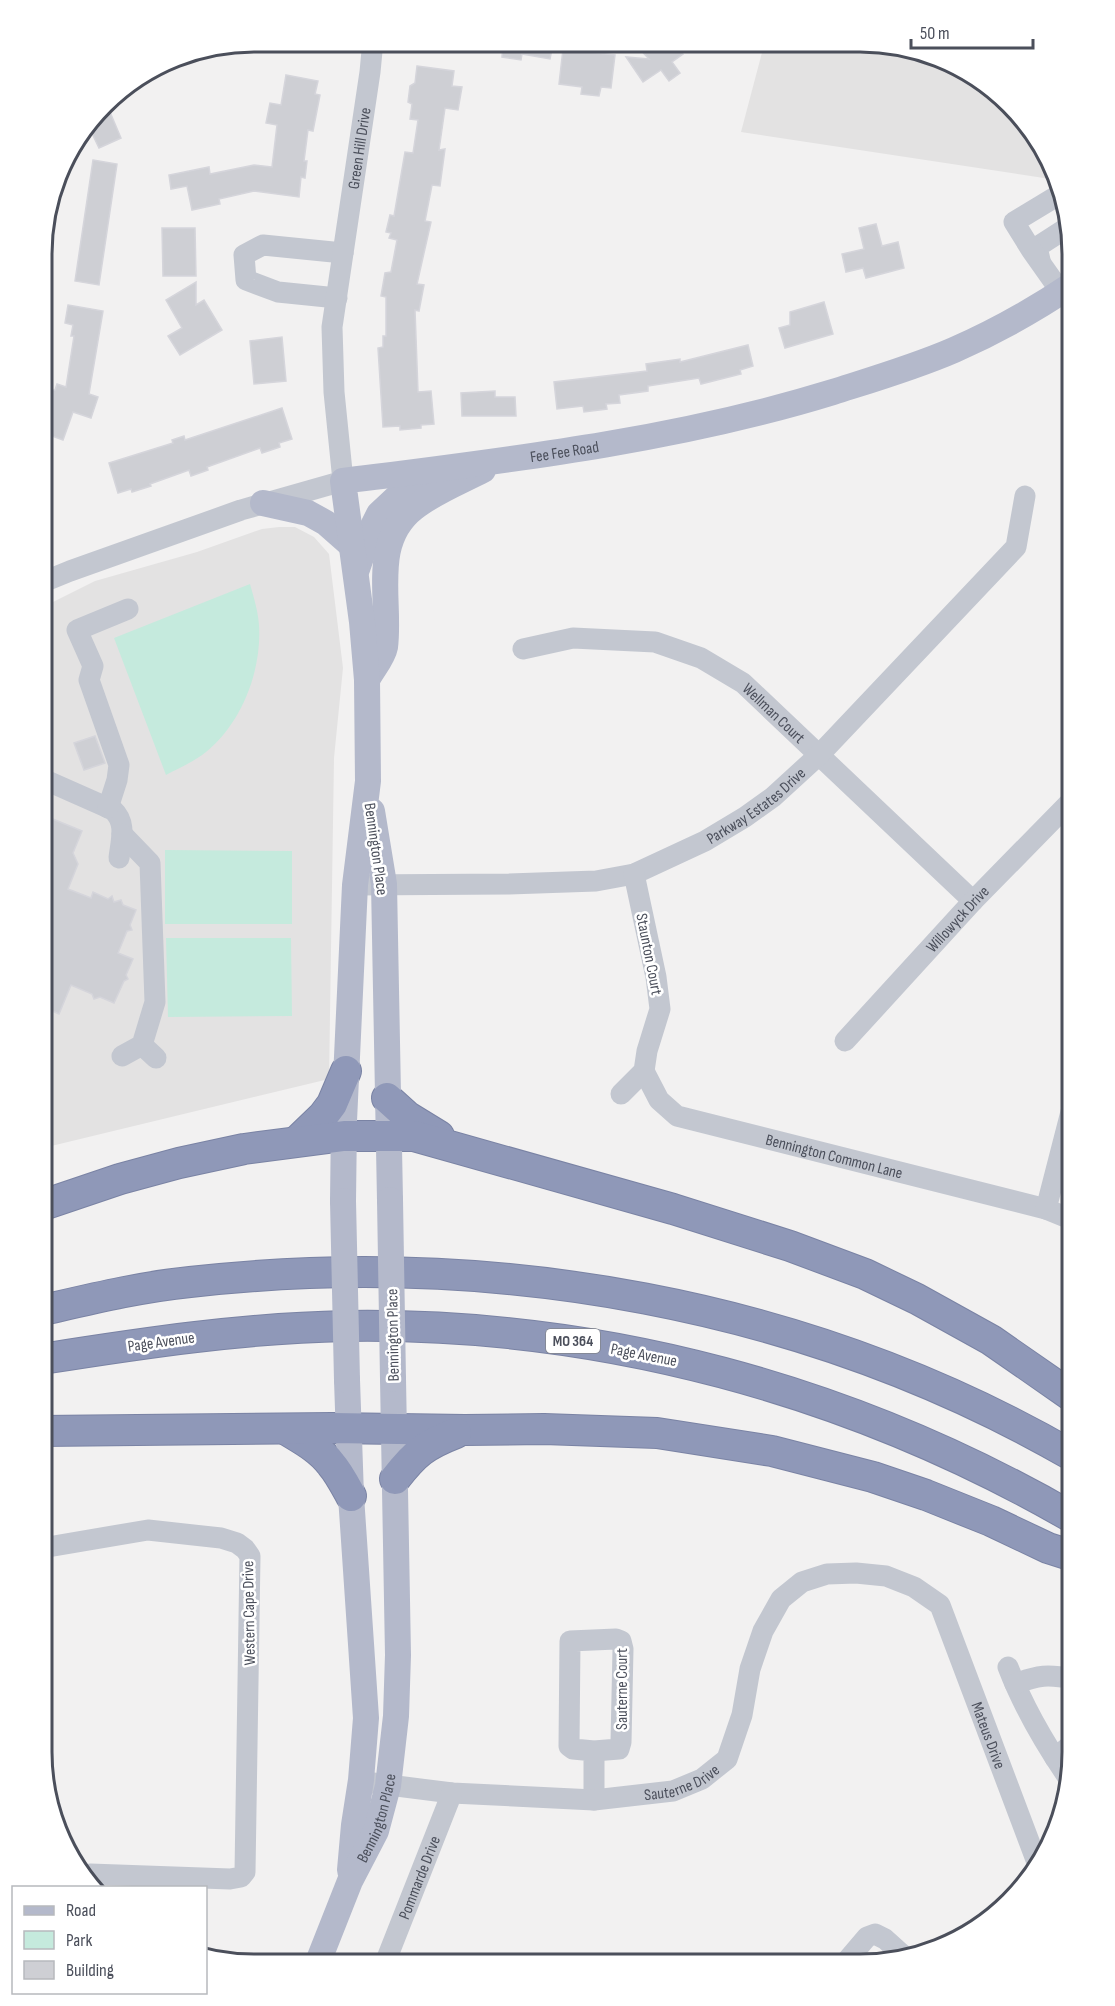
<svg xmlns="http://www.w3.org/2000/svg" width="1115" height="2006" viewBox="0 0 1115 2006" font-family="'Sofia Sans Condensed',sans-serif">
	<rect width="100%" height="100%" fill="#f2f1f1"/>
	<g fill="#e3e2e2">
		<path d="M764 45 902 46 1000 95 1057 180 741 132Z"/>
		<path d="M279 527H295L314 537 329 554 343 668 334 758 329 1079 43 1148V607L95 581 197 552 262 529Z"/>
	</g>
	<g fill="#c5eadd">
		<path d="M250 584C254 598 258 611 259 625 262 670 242 723 206 752 195 761 179 768 166 775L114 638Z"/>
		<path d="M165 850 292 851V924H165Z"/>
		<path d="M166 938H291L292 1016 168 1017Z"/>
	</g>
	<g fill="#cecfd4" stroke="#d5d5db" stroke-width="1.5">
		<path d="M503 44H553L550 59 522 54 521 60 502 57Z"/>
		<path d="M635 44 676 45 683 54 672 62 680 73 669 81 661 70 643 82 626 57 649 59Z"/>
		<path d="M563 49 615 55 611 88 601 87 599 96 581 94 582 87 559 84Z"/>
		<path d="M417 66 454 71 452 86 462 87 458 110 445 108 439 150 445 149 440 186 432 185 425 221 431 222 417 284 424 285 419 311 415 310 418 392 431 391 434 424 421 425V428L400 430V426L383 427 378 348 383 347V336H386V297L381 296 385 273 391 272 397 240 389 238 391 233 386 232 390 215 394 216 405 152 413 153 418 120 410 119 412 104 408 102 410 86 415 83Z"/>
		<path d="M286 75 318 81 315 94 320 95 313 131 308 130 304 161H307L305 178 301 177 299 197 254 191 219 199 220 204 192 210 187 186 171 189 169 175 209 167 210 174 254 165 272 167 277 125 266 123 270 103 281 105Z"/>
		<path d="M107 105 121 138 99 148 89 127Z"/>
		<path d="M93 160 117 164 99 285 75 281Z"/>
		<path d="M876 224 882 246 898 242 904 268 866 278 863 268 846 272 842 254 864 249 859 228Z"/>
		<path d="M162 228H195L196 276H163Z"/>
		<path d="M196 282V305L204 300 222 330 180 355 168 336 182 328 166 300Z"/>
		<path d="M824 302 833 334 785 348 779 328 790 325V312Z"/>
		<path d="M68 305 103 311 89 394 98 397 91 418 73 412 63 440 44 433V410L51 390H55L57 384 66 387 74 336H71L73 325 65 323Z"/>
		<path d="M282 337 286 381 254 384 250 341Z"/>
		<path d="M748 345 753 366 740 370 741 374 701 384 699 378 648 386V391L619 395 620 403 606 404 607 409 584 412 583 406 557 409 554 382 647 371 646 364 680 359V362Z"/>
		<path d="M495 391V397H515L516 416H462L461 393Z"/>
		<path d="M282 408 292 439 279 443 280 447 262 453 260 448 207 467 208 470 191 476 189 470 150 484 151 486 132 492 131 489 118 493 109 463 173 443 172 440 184 436 185 440Z"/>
		<path d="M95 736 105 763 84 770 74 743Z"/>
		<path d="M43 815 82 831 73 853 78 864 68 889 91 898 93 892 108 899 112 896 114 902 121 900 123 905 136 910 130 925 132 930 127 931 118 953 133 959 126 975 128 979 124 981 114 1003 100 997 94 999 92 994 71 985 59 1014 43 1007Z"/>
	</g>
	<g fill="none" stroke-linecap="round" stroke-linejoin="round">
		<g stroke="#7a83a4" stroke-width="32">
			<g id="highway">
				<path d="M387 1098 408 1117 439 1136"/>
				<path d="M297 1141 323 1116 332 1104 346 1071"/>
				<path d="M43 1205 120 1179 179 1163 244 1149 344 1136H414L673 1209 790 1246 865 1274 917 1299 991 1340 1073 1397"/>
				<path d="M43 1310C91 1299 140 1287 190 1282 492 1248 807 1302 1073 1456"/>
				<path d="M42 1359C143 1343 244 1328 346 1326 601 1322 852 1390 1073 1518"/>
				<path d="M285 1429C301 1439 319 1448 331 1464 339 1473 345 1485 351 1496"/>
				<path d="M42 1431 332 1428 465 1430 544 1429 657 1433 772 1451 873 1477 926 1495 991 1521 1048 1548 1073 1556"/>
				<path d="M395 1479C415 1453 425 1445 456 1433"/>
			</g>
		</g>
		<g stroke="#c3c7d0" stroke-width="21">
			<path d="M1040 260 1037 247 1068 227"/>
			<path d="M1061 292 1032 251 1014 222 1057 196 1064 197"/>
			<path d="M337 298 278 292 246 280 244 255 263 245 343 253"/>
			<path id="s1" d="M43 582 70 571 241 510 343 481 334 392 332 327 370 72 372 51 370 43"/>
			<path id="s2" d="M523 649 573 638 655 642 701 658 743 683 973 901"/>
			<path d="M43 779 113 810C127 823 121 840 119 858"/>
			<path d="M108 808 117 780 119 765 89 680 93 666 77 630 128 609"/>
			<path id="s3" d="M355 885 509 884 596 881 634 874 705 841 745 817 773 797 820 754 1016 547 1025 496"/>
			<path id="s4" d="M845 1041 973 901 1073 799"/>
			<path d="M142 1045 156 1058"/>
			<path d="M122 1056 142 1045 155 1002 150 863 122 834"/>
			<path id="s5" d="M644 1071 659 1100 677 1116 1046 1209"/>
			<path d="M621 1094 644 1071 647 1051 660 1009 656 977 634 874"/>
			<path d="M1073 1220 1046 1209 1073 1104"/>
			<path d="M42 1548 148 1530 221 1538 237 1543 245 1549 250 1556 245 1872 241 1877 230 1879 90 1874"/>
			<path d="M1008 1667C1023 1706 1045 1744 1069 1779"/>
			<path d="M1015 1684C1038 1675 1048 1674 1073 1679"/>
			<path d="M594 1751 573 1749 569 1746 570 1641 616 1639 621 1641 623 1649 621 1742 619 1749 594 1751V1800"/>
			<path d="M1055 1758 1073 1743"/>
			<path id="s6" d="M373 1783 452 1793 594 1800 673 1791 702 1779 727 1759 742 1715 750 1669 763 1631 781 1599 802 1582 827 1574 856 1573 886 1576 914 1587 940 1605 1038 1865"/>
			<path id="s7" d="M385 1963 452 1793"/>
			<path d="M844 1964 867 1937 875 1934 885 1939 905 1957"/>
		</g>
		<g stroke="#b4b9cb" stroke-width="26">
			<path d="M263 503 308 513 326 523 351 545"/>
			<path d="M357 569 369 534 379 514 425 471"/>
			<path d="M367 680C372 670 383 658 385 647 391 601 370 542 414 508 434 492 460 482 483 470"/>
			<path d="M372 811 384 884 390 1200"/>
			<path id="s8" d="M343 1201 344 1121 355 885 368 781 367 680 362 622 343 481C508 460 674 441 833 392 874 379 915 367 954 350 995 332 1036 309 1073 284"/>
			<path d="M347 1380 351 1496 366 1718 361 1780 354 1825 350 1870"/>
			<path id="s9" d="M318 1962 350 1881 376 1831 388 1786 396 1716 398 1655 393 1379"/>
		</g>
		<use href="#highway" stroke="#8f98b8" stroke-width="30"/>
		<g stroke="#b4b9cb" stroke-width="26">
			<path d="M390 1200 393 1379"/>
			<path d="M343 1201 347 1380"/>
		</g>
	</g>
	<g text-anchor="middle" stroke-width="5" stroke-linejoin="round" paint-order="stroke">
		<rect fill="#fff" stroke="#81848c" stroke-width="1.5" x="546" y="1329" width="54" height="24" rx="4.5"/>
		<g font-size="15" font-weight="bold" fill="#4b4f5b">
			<text x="573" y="1346">MO 364</text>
		</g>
		<g font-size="16" fill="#4b4f5b" stroke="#fff">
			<text dy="6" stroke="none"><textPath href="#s1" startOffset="652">Green Hill Drive</textPath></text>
			<text dy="6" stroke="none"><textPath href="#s8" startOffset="946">Fee Fee Road</textPath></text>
			<text dy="6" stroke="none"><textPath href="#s2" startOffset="274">Wellman Court</textPath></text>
			<text dy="6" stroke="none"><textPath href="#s3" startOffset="420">Parkway Estates Drive</textPath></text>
			<text transform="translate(377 849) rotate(82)" y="6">Bennington Place</text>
			<text dy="6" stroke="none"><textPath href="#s4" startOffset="166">Willowyck Drive</textPath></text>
			<text transform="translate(650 954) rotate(79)" y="6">Staunton Court</text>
			<text dy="6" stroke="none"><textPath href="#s5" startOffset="219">Bennington Common Lane</textPath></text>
			<text transform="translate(392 1335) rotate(-91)" y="6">Bennington Place</text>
			<text transform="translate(161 1341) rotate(-8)" y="6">Page Avenue</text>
			<text transform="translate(644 1354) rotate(11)" y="6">Page Avenue</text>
			<text transform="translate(248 1613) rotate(-91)" y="6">Western Cape Drive</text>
			<text transform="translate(621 1689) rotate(-90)" y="6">Sauterne Court</text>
			<text dy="6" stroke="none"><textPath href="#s6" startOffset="848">Mateus Drive</textPath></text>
			<text dy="6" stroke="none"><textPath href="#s6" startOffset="312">Sauterne Drive</textPath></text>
			<text dy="6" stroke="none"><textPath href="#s9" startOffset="156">Bennington Place</textPath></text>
			<text dy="6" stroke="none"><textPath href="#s7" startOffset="92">Pommarde Drive</textPath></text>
		</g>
	</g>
	<path d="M0 0H1115V2006H0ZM254 52H860A202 202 0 0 1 1062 254V1752A202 202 0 0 1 860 1954H254A202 202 0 0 1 52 1752V254A202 202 0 0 1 254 52Z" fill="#fff" fill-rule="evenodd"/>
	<path fill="none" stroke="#4b4f5b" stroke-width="3" d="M254 52H860A202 202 0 0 1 1062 254V1752A202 202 0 0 1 860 1954H254A202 202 0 0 1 52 1752V254A202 202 0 0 1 254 52Z"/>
	<rect x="12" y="1886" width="195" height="108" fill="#ffffff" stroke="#b7b9bd" stroke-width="1.5"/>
	<rect x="24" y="1906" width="30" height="9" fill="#b4b9cb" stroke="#b7b9bd" stroke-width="1.5"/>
	<text x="66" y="1916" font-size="18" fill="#4b4f5b">Road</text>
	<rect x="24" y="1931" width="30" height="18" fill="#c5eadd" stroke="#b7b9bd" stroke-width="1.5"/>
	<text x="66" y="1946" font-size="18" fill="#4b4f5b">Park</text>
	<rect x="24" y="1961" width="30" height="18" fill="#cecfd4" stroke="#b7b9bd" stroke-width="1.5"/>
	<text x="66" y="1976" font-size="18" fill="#4b4f5b">Building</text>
	<path d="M911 39v9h122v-9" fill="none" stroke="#4b4f5b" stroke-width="3"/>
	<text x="920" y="39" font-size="18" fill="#4b4f5b" stroke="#ffffff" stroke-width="4.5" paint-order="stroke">50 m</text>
</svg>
